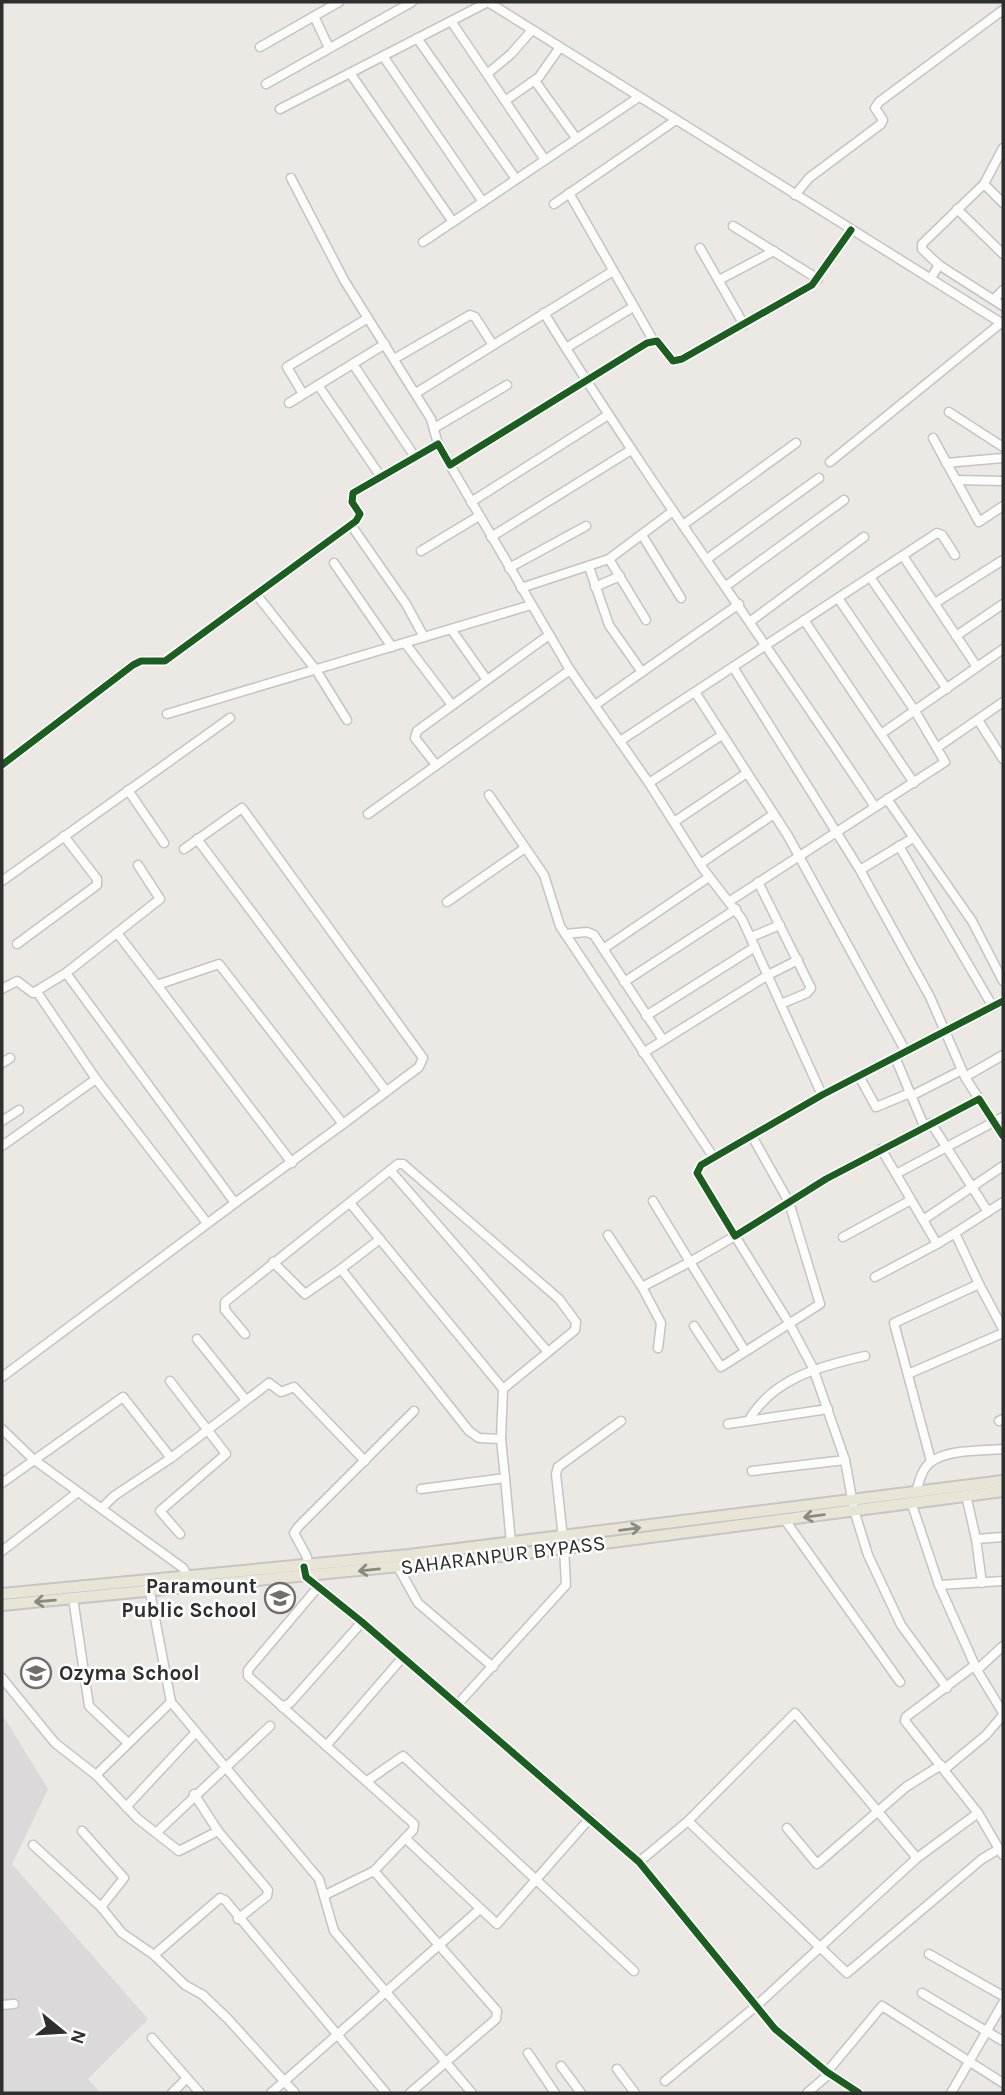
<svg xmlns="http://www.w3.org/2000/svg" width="1005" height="2095" viewBox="0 0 1005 2095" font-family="Karla,sans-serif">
	<rect width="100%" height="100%" fill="#ece8e4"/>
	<path fill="#dcd9db" d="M2 1714 48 1789 12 1864 148 2019 88 2079 101 2093H2Z"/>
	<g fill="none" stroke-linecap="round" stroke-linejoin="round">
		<g stroke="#c5c4c5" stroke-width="11">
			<g id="minor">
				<path d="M488 2 1003 324"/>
				<path d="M314 16 329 48"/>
				<path d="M451 21 545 160"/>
				<path d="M417 38 516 179"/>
				<path d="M260 47 339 2"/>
				<path d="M383 56 483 202"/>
				<path d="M350 73 453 222"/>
				<path d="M487 74 511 54 532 30"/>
				<path d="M535 81 576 138"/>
				<path d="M266 84 412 2"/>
				<path d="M505 101 539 77 560 47"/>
				<path d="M280 109 488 2"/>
				<path d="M291 178 344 280 431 419 438 444"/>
				<path d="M984 184 1003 203"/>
				<path d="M569 193 653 340"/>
				<path d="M795 195 809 178 881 124 883 120 875 108 879 102 1003 10"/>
				<path d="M554 204 676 120"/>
				<path d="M957 209 1003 254"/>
				<path d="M733 226 818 279"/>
				<path d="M423 242 639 97"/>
				<path d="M700 248 744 325"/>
				<path d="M939 265 1003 306"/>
				<path d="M931 278 939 265 922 249V244L984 184 1003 148"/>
				<path d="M719 280 774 251"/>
				<path d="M994 299 1003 290"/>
				<path d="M544 313C648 482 766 642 875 807"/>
				<path d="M566 348 633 307"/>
				<path d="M394 359 470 315 475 317 493 345"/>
				<path d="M353 364 415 457"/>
				<path d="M318 385 381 477"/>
				<path d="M416 393 613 271"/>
				<path d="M303 394 287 367 368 318"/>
				<path d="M289 403 385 344"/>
				<path d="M949 412 1003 447"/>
				<path d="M436 427 507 385"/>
				<path d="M933 438 979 522 1003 506"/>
				<path d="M830 462 1001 323"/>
				<path d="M946 463 1003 458"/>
				<path d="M450 465 570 670 649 783 704 870 742 919 822 1095"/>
				<path d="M956 480 1003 481"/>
				<path d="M471 502 608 415"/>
				<path d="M351 525 406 604 424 637"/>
				<path d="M683 525 796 443"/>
				<path d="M642 535 681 598"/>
				<path d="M491 537 631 450"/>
				<path d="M421 551 479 516"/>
				<path d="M903 556 977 667"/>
				<path d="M609 559 646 620"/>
				<path d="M707 559 819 478"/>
				<path d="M334 563 392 647"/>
				<path d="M589 567 609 625 642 672"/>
				<path d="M509 568 586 526"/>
				<path d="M870 577 947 689"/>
				<path d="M726 586 844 500"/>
				<path d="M595 587 620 576"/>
				<path d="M521 588 609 559 673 511"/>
				<path d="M256 594 316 670 347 720"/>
				<path d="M935 603 1003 560"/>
				<path d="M804 620 914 783"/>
				<path d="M751 621 864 537"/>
				<path d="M451 629 487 680"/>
				<path d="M956 636 1003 604"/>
				<path d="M405 643 452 705"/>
				<path d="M733 667 860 870 930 997 965 1077 979 1099"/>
				<path d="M695 692 788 836 906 1052"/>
				<path d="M595 705 739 604"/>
				<path d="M167 714 531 605"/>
				<path d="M978 720 1003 759"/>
				<path d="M881 734 1003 649"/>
				<path d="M620 741 937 533 942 535 955 555"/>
				<path d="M938 747 1003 702"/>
				<path d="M2 765 133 665 141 661H165L356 521 360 514 352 502 353 493 438 444 450 465 647 343 657 341 673 361 682 359 812 285 851 230"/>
				<path d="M436 765 415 738 417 731 549 635"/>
				<path d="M649 783 722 735"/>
				<path d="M128 790 164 843"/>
				<path d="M489 795 544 875 560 926 714 1158"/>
				<path d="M887 799 972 921 1003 981"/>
				<path d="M368 814 570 670"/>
				<path d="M674 822 747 773"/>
				<path d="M197 839 386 1091"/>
				<path d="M899 846 993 1007"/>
				<path d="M184 849 242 808 423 1058 419 1067 343 1124"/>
				<path d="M700 864 774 814"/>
				<path d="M860 870 913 838"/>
				<path d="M2 881 230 718"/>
				<path d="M758 882 811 988 807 993 781 1004"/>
				<path d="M730 901 945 762 915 711 838 598"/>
				<path d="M447 902 525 848"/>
				<path d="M117 933 157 985"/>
				<path d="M565 934 587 932 594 935 663 1040"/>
				<path d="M751 937 780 925"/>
				<path d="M17 944 97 885V879L64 836"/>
				<path d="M603 949 709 877"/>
				<path d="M66 973 160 899 138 865"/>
				<path d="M624 982 736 909"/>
				<path d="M2 989 17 981 33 993 66 973 235 1203 2 1377"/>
				<path d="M37 992 96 1079 207 1223"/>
				<path d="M1003 1001 822 1095 701 1165 697 1173 735 1236 826 1179 979 1099 1003 1136"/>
				<path d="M646 1016 755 947"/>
				<path d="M643 1053 768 975 798 960"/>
				<path d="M895 1057 924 1126"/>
				<path d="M2 1063 10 1058"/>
				<path d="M859 1076 876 1107 910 1093"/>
				<path d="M965 1077 1003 1055"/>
				<path d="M911 1096 962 1070"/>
				<path d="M2 1121 19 1110"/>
				<path d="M931 1123 988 1212"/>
				<path d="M2 1146 96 1079"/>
				<path d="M881 1149 896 1174 1003 1117"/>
				<path d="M390 1170 548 1352"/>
				<path d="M896 1174 937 1244 955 1233"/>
				<path d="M653 1201 690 1262 642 1287 661 1323 658 1348"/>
				<path d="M235 1203 343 1124 219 964 157 985 292 1163"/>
				<path d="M350 1203 503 1389 501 1439 505 1478 421 1489"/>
				<path d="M923 1220 1003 1166"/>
				<path d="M608 1235 642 1287"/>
				<path d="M843 1237 911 1200"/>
				<path d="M380 1239 341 1269 469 1431 479 1438 501 1439"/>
				<path d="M273 1262 305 1294 341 1269"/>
				<path d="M875 1277 937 1244"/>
				<path d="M979 1284 955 1233 1003 1202"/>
				<path d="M694 1326 721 1367 820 1304 789 1202 752 1136"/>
				<path d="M245 1334 225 1310V1302L398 1164H403L559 1299 576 1322 575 1330 503 1389"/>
				<path d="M197 1339 245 1399"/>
				<path d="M745 1351 690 1262 735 1236 789 1323 813 1368 845 1460 854 1510 868 1555 901 1625 947 1688"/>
				<path d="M908 1374 1003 1333"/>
				<path d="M170 1381 226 1454 160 1511 180 1534"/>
				<path d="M749 1420C773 1378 821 1366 865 1356"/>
				<path d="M999 1421 1003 1419"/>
				<path d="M728 1424 828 1409"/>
				<path d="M2 1429 33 1459 183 1568 189 1578"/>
				<path d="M931 1461 894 1323 979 1284 1003 1329"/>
				<path d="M752 1471 845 1460"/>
				<path d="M505 1478 511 1543"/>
				<path d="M2 1483 123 1397 171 1458"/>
				<path d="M916 1492C919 1482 922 1468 931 1462 948 1449 982 1451 1003 1449"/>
				<path d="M966 1495 976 1539 982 1583"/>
				<path d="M911 1502 939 1585 977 1670 1003 1713"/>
				<path d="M102 1508 114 1496 171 1458 269 1383 281 1392 294 1387 365 1461"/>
				<path d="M785 1520 900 1682"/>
				<path d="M563 1538 556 1474 558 1467 621 1421"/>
				<path d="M976 1539 1003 1537"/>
				<path d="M2 1551 78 1492"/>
				<path d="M308 1566 307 1557 294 1533 298 1527 414 1411"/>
				<path d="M398 1567 418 1603 493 1667"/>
				<path d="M305 1573 306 1577 362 1622 639 1862 775 2029 827 2072 859 2093"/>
				<path d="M939 1585 1003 1581"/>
				<path d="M318 1587 248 1670V1676L414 1824 413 1830 374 1871"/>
				<path d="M150 1592 171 1702 319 1879 334 1931 472 2093"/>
				<path d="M73 1598 89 1706 128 1743"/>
				<path d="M975 1665 906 1717 905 1721 978 1813 999 1849"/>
				<path d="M977 1670 1003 1646"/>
				<path d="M2 1678 55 1743 96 1775 138 1819 179 1851 218 1831"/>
				<path d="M457 1705 566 1585 564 1548"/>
				<path d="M282 1707 290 1703 362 1622"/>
				<path d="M326 1746 403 1657"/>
				<path d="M945 1769 986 1735 1003 1715"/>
				<path d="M96 1775 171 1702"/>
				<path d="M367 1781 403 1756 634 1971"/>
				<path d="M194 1794 218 1831 268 1890 267 1896 238 1919"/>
				<path d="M126 1807 196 1732"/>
				<path d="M688 1821 795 1713 917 1858"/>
				<path d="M787 1828 817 1864 906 1787 941 1765"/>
				<path d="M82 1831 124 1878 101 1907"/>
				<path d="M156 1833 270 1726"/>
				<path d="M405 1838 497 1924 590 1818"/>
				<path d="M33 1845 101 1907 122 1933 154 1955"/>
				<path d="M639 1862 688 1821 847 1973 982 1859 999 1849 1003 1855"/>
				<path d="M325 1895 374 1871 497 2011 496 2019 410 2093"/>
				<path d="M929 1954 1003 1996"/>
				<path d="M922 1993 1003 2041"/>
				<path d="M2 2005 14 2004"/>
				<path d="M152 2038 200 2093"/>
				<path d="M528 2053 555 2093"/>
				<path d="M561 2066 581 2093"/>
				<path d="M617 2069 635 2093"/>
				<path d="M827 2072 882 2006 1003 2083"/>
				<path d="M665 2081 755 2007 917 1858 978 1813"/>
				<path d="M172 2093 187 2078"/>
				<path d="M271 2093 480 1909"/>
				<path d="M295 2093 228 2019 203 1995 185 1985 154 1955 220 1898 225 1900 386 2093"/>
				<path d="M807 2093 829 2074"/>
				<path d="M951 2093 1003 2003"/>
			</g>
		</g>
		<g stroke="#c6c5c4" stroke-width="14">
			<g id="major">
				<path d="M2 1594 409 1555 1003 1481"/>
				<path d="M2 1605 512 1555 1003 1491"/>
			</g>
		</g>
		<use href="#minor" stroke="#fcfcfb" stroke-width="8"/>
		<use href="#major" stroke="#e8e4d6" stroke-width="10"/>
		<g stroke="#fff" stroke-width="11">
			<g id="cycleway">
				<path d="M2 765 133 665 141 661H165L356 521 360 514 352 502 353 493 438 444 450 465 647 343 657 341 673 361 682 359 812 285 851 230"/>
				<path d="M1003 1001 822 1095 701 1165 697 1173 735 1236 826 1179 979 1099 1003 1136"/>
				<path d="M304 1567 306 1577 362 1622 639 1862 775 2029 827 2072 859 2093"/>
			</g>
		</g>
		<use href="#cycleway" stroke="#1b5e20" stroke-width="7"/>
	</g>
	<defs><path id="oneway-shaft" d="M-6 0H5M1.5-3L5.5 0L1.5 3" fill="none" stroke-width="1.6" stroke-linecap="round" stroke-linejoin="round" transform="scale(1.75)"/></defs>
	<g stroke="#8b8982">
		<use href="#oneway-shaft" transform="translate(814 1516) rotate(172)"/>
		<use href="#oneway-shaft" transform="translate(630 1529) rotate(-8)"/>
		<use href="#oneway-shaft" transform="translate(369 1570) rotate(174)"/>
		<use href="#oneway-shaft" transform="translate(45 1601) rotate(175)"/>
	</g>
	<defs>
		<g id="school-ring" transform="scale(1.575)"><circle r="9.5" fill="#fff" stroke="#706f6e" stroke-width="1.5"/><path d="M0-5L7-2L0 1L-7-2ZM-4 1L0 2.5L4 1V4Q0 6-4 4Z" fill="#706f6e"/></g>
	</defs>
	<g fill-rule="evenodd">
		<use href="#school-ring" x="280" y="1598"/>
		<use href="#school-ring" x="36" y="1673"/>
	</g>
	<g text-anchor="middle" stroke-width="5" stroke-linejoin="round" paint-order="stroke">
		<g font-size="21" fill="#2e2e2e" stroke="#fff">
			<text transform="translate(503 1555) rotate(-7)" y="7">SAHARANPUR BYPASS</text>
		</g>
		<g font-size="21" font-weight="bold" fill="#2e2e2e" stroke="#fff" text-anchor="end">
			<text x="257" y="1593">Paramount<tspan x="257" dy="24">Public School</tspan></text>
			<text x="59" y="1680" text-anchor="start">Ozyma School</text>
		</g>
	</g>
	<rect width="1005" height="2095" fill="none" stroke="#2e2e2e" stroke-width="7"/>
	<g transform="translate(63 2032) rotate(108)" stroke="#ffffff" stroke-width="5" paint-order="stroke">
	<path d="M0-5L12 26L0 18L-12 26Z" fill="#2e2e2e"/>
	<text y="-10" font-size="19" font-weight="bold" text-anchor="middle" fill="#2e2e2e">N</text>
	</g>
</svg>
